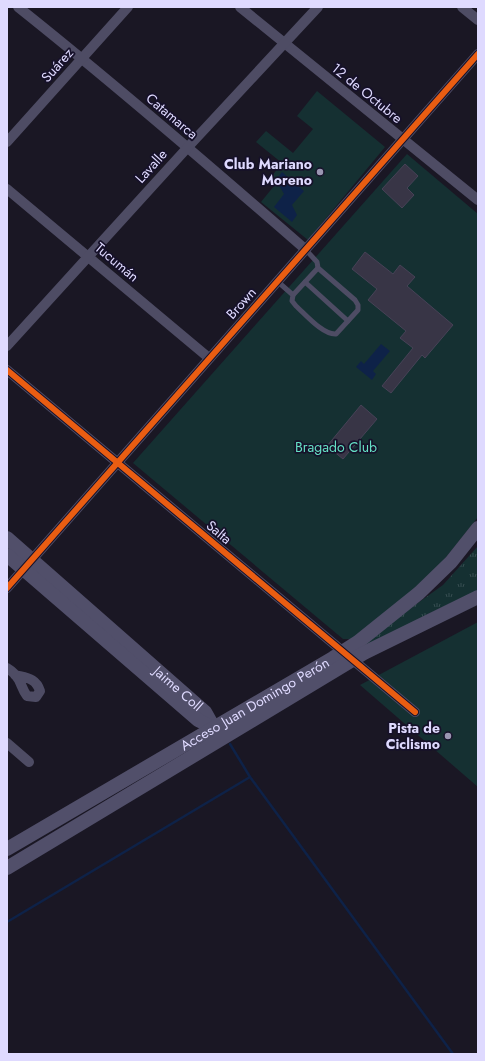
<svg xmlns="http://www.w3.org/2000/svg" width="485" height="1061" viewBox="0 0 485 1061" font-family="Jost,sans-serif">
	<defs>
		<pattern id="grass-tufts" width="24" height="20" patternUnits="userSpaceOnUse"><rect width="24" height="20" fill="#153032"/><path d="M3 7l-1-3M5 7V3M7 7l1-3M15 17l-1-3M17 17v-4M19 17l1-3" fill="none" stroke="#374d51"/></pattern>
	</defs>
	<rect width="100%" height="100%" fill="#1a1724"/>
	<path fill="url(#grass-tufts)" d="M478 546V590L422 617 366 647V640L443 585Z"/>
	<g fill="#153032">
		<path d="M317 91 385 147 308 240 261 202 274 186 268 181 282 163 256 142 266 131 293 153 313 129 297 116Z"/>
		<path d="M407 154 478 214V517L429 579 355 639H343L133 463Z"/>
		<path d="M478 622V787L360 685Z"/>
	</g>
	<g fill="#0e2248">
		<path d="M282 172 304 191 292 205 297 215 292 222 274 207 284 194 276 180Z"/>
		<path d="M381 344 390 351 373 371 376 374 372 380 356 367 361 361 364 364Z"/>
	</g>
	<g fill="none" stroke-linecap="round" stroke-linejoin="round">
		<g stroke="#0e2248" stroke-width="2.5">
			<path d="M230 744 250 777 453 1054"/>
			<path d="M7 922 250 777"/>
		</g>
	</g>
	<g fill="#383546" stroke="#474257">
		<path d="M405 164 418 176 407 188 414 195 402 208 382 189Z"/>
		<path d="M365 252 393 274 400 265 415 277 407 286 453 325 425 358 422 355 391 393 382 386 413 348 400 338 406 331 368 300 377 289 352 269Z"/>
		<path d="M361 405 377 419 343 459 327 446Z"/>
	</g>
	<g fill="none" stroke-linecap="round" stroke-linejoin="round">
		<g stroke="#4e4c64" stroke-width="5">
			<path d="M277 281 293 295 292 301 296 306C306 315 323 335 336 334L358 310V305L355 300 318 268 317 262 305 249"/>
			<path d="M305 282 348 321"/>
			<path d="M293 295 318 268"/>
		</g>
		<g stroke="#4e4c64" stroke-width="10">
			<path d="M18 7C116 85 211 167 305 249"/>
			<path d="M240 7 478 200"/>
			<path d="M462 7 478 20"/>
			<path d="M7 142 128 7"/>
			<path d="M7 189 209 358"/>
			<path d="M7 346 188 147 318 7"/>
			<path d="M7 370 415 712"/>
			<path d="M7 588 478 54"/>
			<path d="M7 668C12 671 16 675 19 680 22 686 23 691 27 696L36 697 40 691C36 678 27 678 15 675"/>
			<path d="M7 743 29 762"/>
		</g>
		<g stroke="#514f6a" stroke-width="14">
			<path id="s1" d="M7 538 205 712 214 728"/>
			<path d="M7 555 198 720 214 728 218 731"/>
			<path id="s2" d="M7 849 333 658 358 642 419 593 451 562 478 528"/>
			<path d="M7 868 364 653 478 597"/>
		</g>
		<g stroke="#16112a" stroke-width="8">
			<g id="cycleway">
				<path d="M7 370 415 712"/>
				<path d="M7 588 478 54"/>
			</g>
		</g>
		<use href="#cycleway" stroke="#e95d12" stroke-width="6"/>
	</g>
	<g fill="#9a96b2" stroke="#16112a" stroke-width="1.5">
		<circle cx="320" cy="172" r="4"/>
		<circle cx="448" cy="736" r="4"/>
	</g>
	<g text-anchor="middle" stroke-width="3.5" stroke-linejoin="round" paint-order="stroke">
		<g font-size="14" fill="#dfdaff" stroke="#16112a">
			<text transform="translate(57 65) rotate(-48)" y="5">Suárez</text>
			<text transform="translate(367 93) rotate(39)" y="5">12 de Octubre</text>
			<text transform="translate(172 116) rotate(40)" y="5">Catamarca</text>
			<text transform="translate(151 166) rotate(-48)" y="5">Lavalle</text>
			<text transform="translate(117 262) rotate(40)" y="5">Tucumán</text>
			<text transform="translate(241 303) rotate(-48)" y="5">Brown</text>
			<text transform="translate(219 532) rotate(40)" y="5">Salta</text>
			<text dy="5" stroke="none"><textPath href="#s1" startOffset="228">Jaime Coll</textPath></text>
			<text dy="5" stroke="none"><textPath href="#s2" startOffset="287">Acceso Juan Domingo Perón</textPath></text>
		</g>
		<g font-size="14" font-weight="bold" fill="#dfdaff" stroke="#16112a" text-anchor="end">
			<text x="312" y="169">Club Mariano<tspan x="312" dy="16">Moreno</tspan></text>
			<text x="440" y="733">Pista de<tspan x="440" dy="16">Ciclismo</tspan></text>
		</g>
		<g font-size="14" fill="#65e0c5" stroke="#16112a">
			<text x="336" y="452">Bragado Club</text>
		</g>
	</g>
	<rect width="485" height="1061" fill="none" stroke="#dfdaff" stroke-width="16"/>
</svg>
